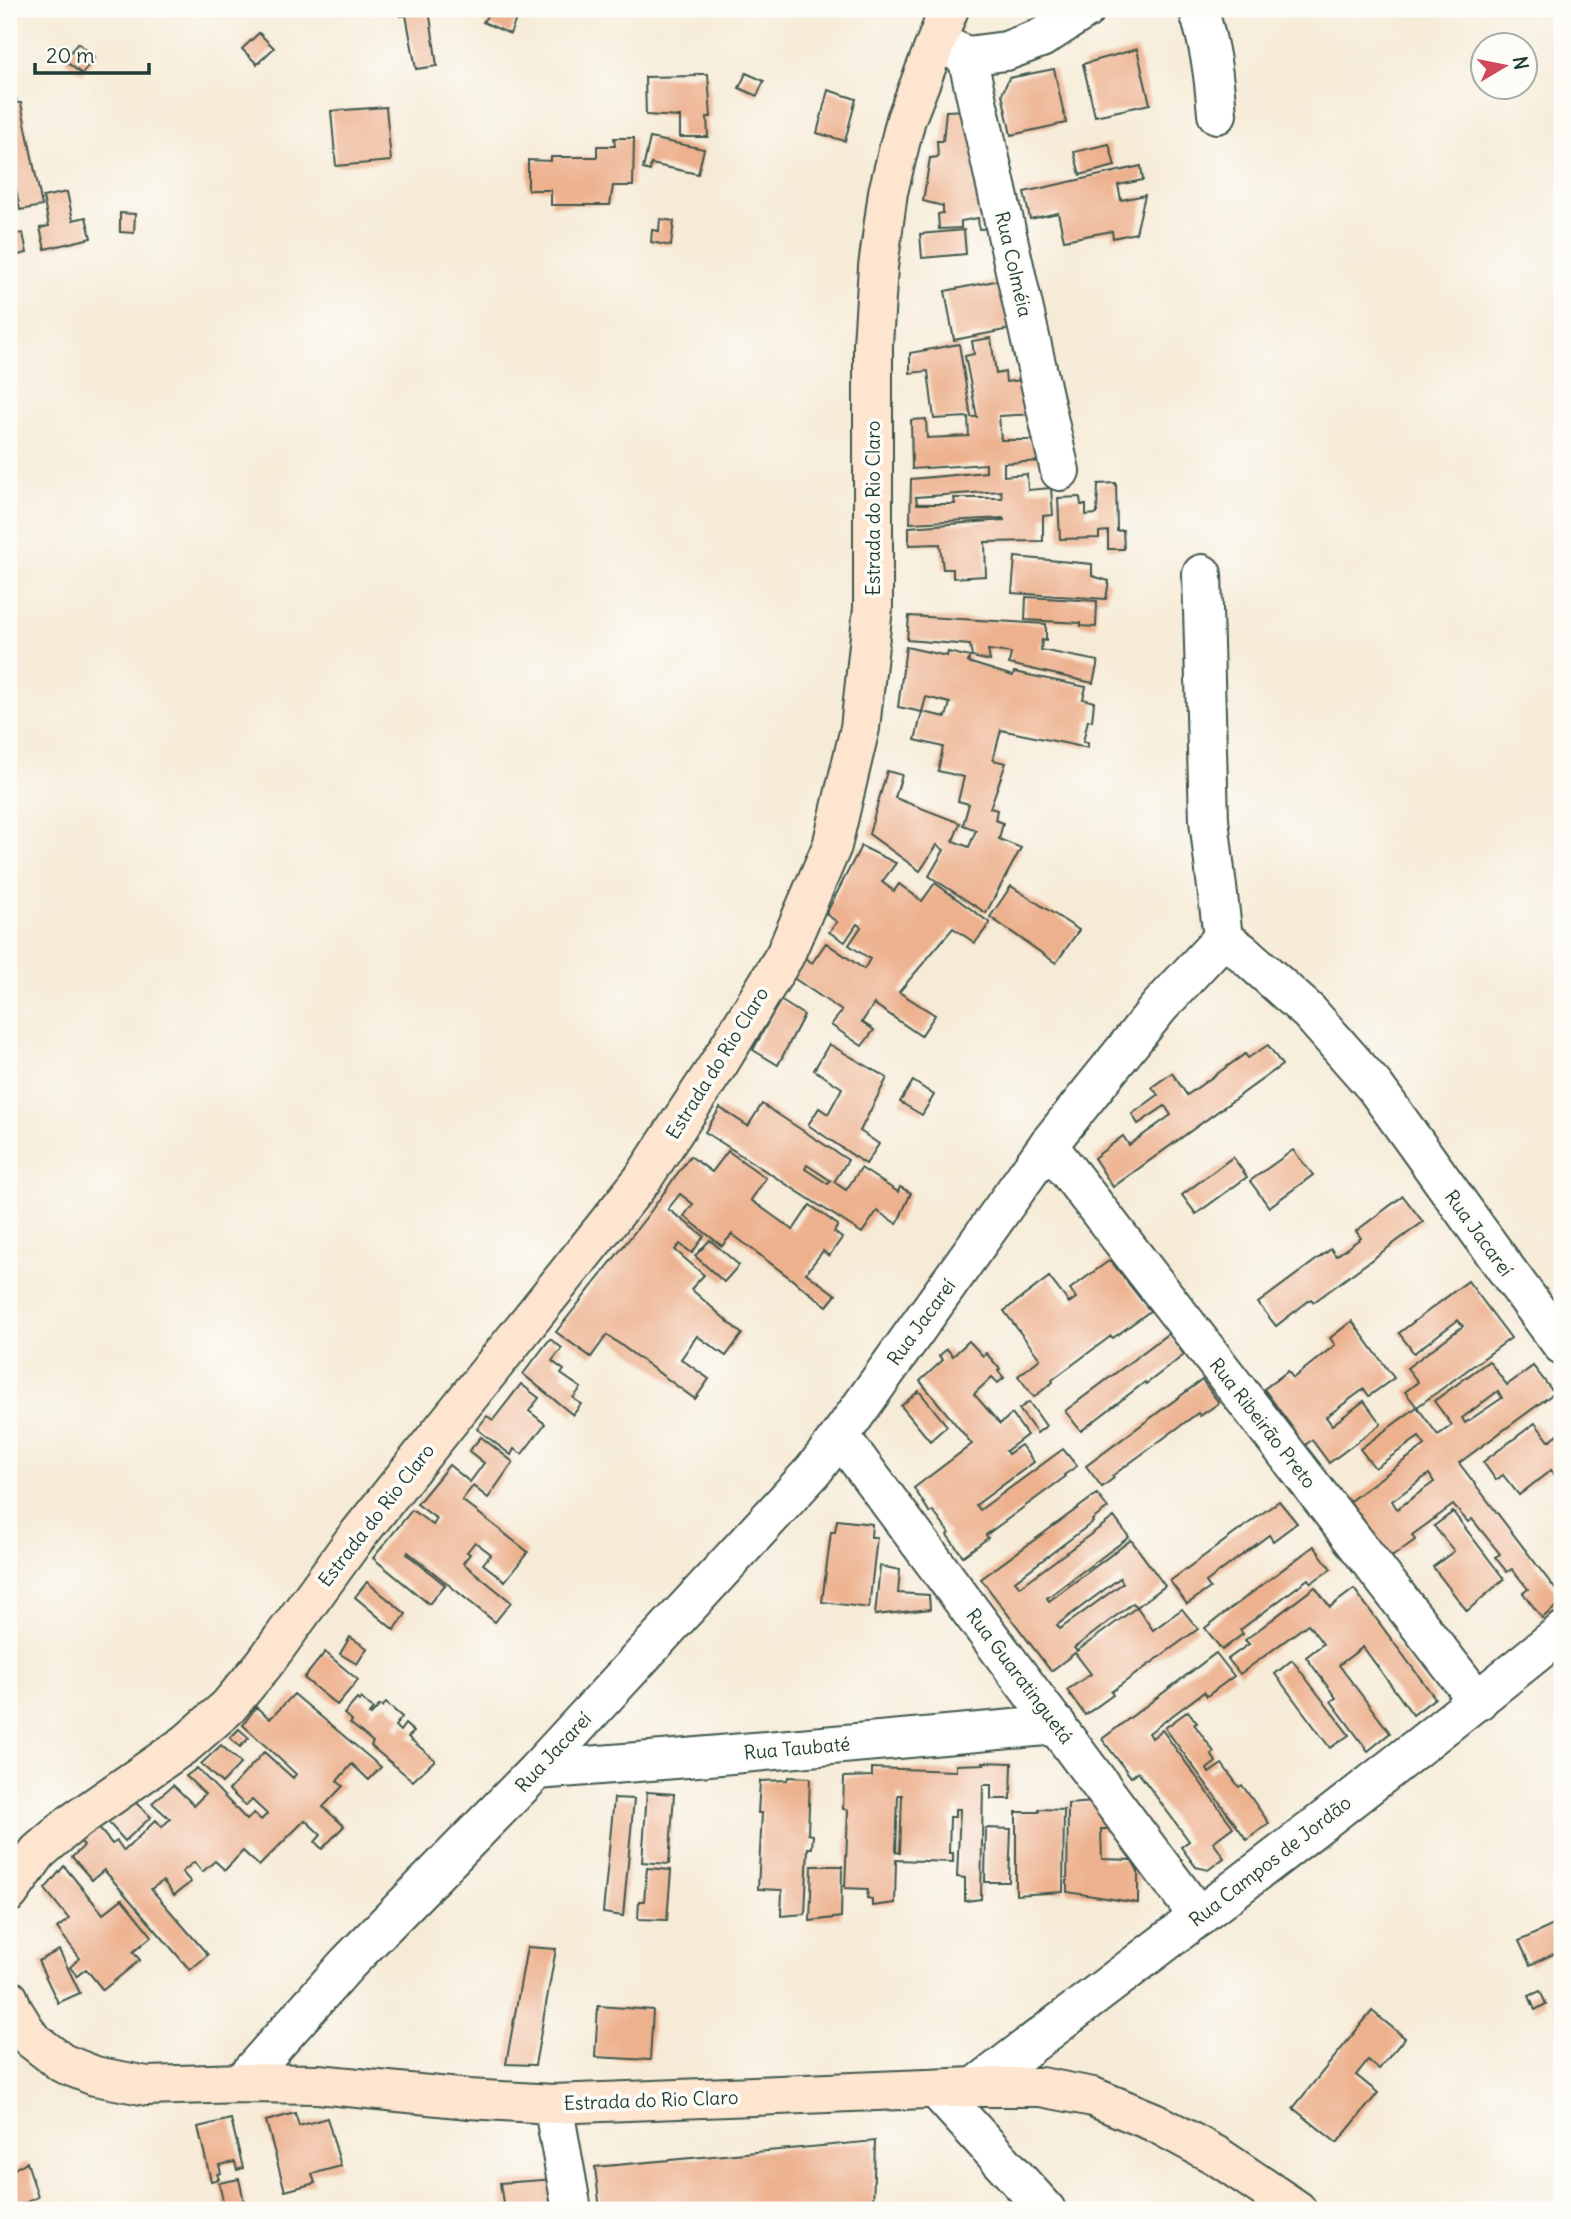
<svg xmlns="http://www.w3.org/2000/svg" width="1571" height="2219" viewBox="0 0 1571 2219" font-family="Delius,sans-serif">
	<rect width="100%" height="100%" fill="#fdfcf7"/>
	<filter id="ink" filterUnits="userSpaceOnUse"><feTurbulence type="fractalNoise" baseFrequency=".0143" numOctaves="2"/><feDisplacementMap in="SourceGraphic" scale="14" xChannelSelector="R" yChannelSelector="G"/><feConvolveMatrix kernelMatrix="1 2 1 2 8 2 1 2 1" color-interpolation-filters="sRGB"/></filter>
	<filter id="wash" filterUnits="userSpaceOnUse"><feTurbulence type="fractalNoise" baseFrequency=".00686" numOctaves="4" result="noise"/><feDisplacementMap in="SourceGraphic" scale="28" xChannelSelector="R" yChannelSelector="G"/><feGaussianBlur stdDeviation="1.57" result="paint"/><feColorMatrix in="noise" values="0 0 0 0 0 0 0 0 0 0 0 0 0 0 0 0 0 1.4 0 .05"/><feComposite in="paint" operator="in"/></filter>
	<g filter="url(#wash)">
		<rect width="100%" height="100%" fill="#f6ebd7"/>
		<g id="blocks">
			<g fill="#edb18e" fill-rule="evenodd">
				<path d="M399 9H429L437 66 416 69 406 15 400 16Z"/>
				<path d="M492 9H506L505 12 516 19 510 34 483 22Z"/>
				<path d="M259 33 274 48 257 64 242 49Z"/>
				<path d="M78 43 95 57 82 74 64 60Z"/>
				<path d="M1137 49 1150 104 1095 116 1083 64Z"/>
				<path d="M1054 69 1066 123 1011 135 1002 94 1009 78Z"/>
				<path d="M746 73 764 81 757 96 739 88Z"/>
				<path d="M695 74H708L711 117H707L708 137H680V117L646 115 645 77 696 76Z"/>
				<path d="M13 85 17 103H21L42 206 20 210 9 152V86Z"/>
				<path d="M828 90 856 99 845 141 817 133Z"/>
				<path d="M386 107 391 161 336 166 331 111Z"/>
				<path d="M970 110 997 228 979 229 978 218 961 221V228L939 229 938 214 943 213V206L923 201 930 158 938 157 937 141H943L946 111Z"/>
				<path d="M614 138H634L633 186H613L610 205H551V190H528V160L551 161V157H597V146H615Z"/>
				<path d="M650 138 704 149 698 174 651 164 650 171 643 169Z"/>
				<path d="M1109 144 1115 166 1080 175 1074 152Z"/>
				<path d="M1141 166 1143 180 1118 185 1121 200 1145 195 1136 233 1113 238 1112 231 1064 240 1058 213 1030 219 1024 192Z"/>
				<path d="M67 192 73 220 86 217 91 238 45 249 40 228 49 226 43 197Z"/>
				<path d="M120 213 135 214 134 233 120 232Z"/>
				<path d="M660 219 674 221 671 246 651 242 652 230 659 231Z"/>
				<path d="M964 230 966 254 922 258 920 234Z"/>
				<path d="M23 233 27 253 13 256 9 235Z"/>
				<path d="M1010 278 1020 327 954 340 945 291Z"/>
				<path d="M991 338 996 374 1005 372 1006 382 1031 379 1036 414 999 416 1001 440H1041L1045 461 1004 463V476L1027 474 1028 490 1051 488 1053 515 1043 516V541L985 542 986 576 953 578V569H943L940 544 909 545V527L1004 520 1003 518 910 523 911 479 986 472V464L912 469 911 420 926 419 927 438 969 436 968 417 934 419 928 371 910 373V353L959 344 971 417H977L965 356 974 354 972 341ZM1001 491 1002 498H954L955 504H917L916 497Z"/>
				<path d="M1116 483 1117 531 1123 530 1124 549H1108V531L1099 532V538L1060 539 1058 498 1080 497 1081 505H1086V515L1097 514 1098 484Z"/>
				<path d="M1015 557 1092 564V576L1109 581 1106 599 1012 593Z"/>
				<path d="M1026 597 1097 601 1096 627 1081 626V623L1025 620Z"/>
				<path d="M909 616 1046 624V641L1042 640 1041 650 1098 661 1093 683 1009 664 1011 653 988 650 990 661 972 657 970 645 907 640Z"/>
				<path d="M906 647 947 656 948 652 970 657 968 662 1013 676 1014 672 1086 687 1083 699 1094 702 1092 721 1088 720 1083 742 1088 743V748L1001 730 993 760 1006 763 990 808 997 810 995 820 1003 823 999 839 1021 848 986 913 929 876 944 850 937 845 920 871 869 834 887 771 902 775 895 798 960 823 953 841 969 847 976 830 963 825 969 804 958 801 964 777 938 771 943 747 915 740 922 712 946 717 950 703 926 697 922 712 898 707Z"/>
				<path d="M861 846 896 863 882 882 894 891 899 884 922 901 935 883 990 923 975 943 953 928 899 992 935 1015 921 1036 874 1004 862 1022 874 1030 862 1046 831 1025 842 1011 792 977 803 957 812 963 826 943 864 969 870 959 849 945 861 927 857 924 845 942 829 932 837 922 826 914Z"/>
				<path d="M1011 886 1079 930 1056 963 990 917Z"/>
				<path d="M780 1000 804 1015 778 1065 753 1050Z"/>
				<path d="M829 1044 887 1078 860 1131 879 1144 866 1164 808 1125 819 1108 828 1114 842 1088 814 1070Z"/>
				<path d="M1268 1045 1282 1065 1113 1187 1094 1158 1123 1136 1129 1145 1171 1115 1165 1106 1138 1124 1132 1114 1158 1095 1152 1087 1172 1073 1187 1095 1245 1054 1248 1058Z"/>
				<path d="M913 1081 934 1095 922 1115 900 1102Z"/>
				<path d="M762 1104 848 1160 834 1182 846 1190 861 1168 898 1192 900 1187 911 1193 897 1224 877 1211 862 1233 705 1132 720 1108 748 1126ZM807 1165 831 1181 828 1184 805 1169Z"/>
				<path d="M1293 1150 1313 1175 1269 1207 1250 1181Z"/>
				<path d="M728 1151 766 1178 751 1200 793 1230 810 1205 838 1225 834 1232 842 1238 829 1256 823 1251 806 1273 836 1295 827 1306 732 1234 722 1246 684 1216 693 1204 680 1194 668 1209 704 1236 692 1253 680 1244 675 1250 704 1275 691 1289 742 1334 726 1356 697 1336 681 1359 709 1379 695 1399 607 1335 591 1357 556 1332 648 1215 690 1156 712 1172Z"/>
				<path d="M1233 1157 1247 1177 1196 1214 1182 1195Z"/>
				<path d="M1403 1196 1423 1222 1314 1302 1311 1299 1276 1326 1258 1303 1331 1249 1336 1256 1361 1238 1356 1231Z"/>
				<path d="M710 1240 739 1265 724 1282 695 1256Z"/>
				<path d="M1110 1260 1150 1311 1113 1338 1111 1336 1052 1380 1053 1382 1034 1397 1018 1376 1040 1359 1004 1311 1049 1277 1069 1303 1076 1298 1070 1289Z"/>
				<path d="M1468 1281 1511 1338 1417 1407 1405 1392 1418 1382 1407 1368 1463 1326 1458 1320 1414 1353 1399 1333Z"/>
				<path d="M1352 1321 1394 1378 1369 1396 1364 1389 1326 1417 1332 1425 1364 1401 1381 1424 1329 1463 1312 1440 1305 1445 1264 1389 1288 1371 1293 1378 1335 1345 1330 1338Z"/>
				<path d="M1169 1333 1184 1355 1146 1384 1145 1382 1081 1431 1065 1411Z"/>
				<path d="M550 1339 562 1348 552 1361 564 1370 561 1374 581 1388 573 1398 581 1404 573 1415 523 1374Z"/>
				<path d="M969 1341 983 1356 986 1353 1000 1369 998 1371 1004 1378 998 1383 992 1377 974 1394 1000 1424 1012 1414 1027 1435 1006 1451 1008 1454 1021 1445 1034 1462 976 1505 980 1510 1063 1449 1077 1466 1064 1475 1065 1477 986 1535 988 1538 963 1556 947 1535 949 1533 933 1511 930 1513 914 1488 972 1444 920 1381 943 1360 939 1356 947 1349 953 1356Z"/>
				<path d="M1489 1361 1507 1385 1533 1366 1554 1393 1459 1463 1562 1598V1602L1542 1618 1523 1593 1528 1589 1512 1569 1507 1572 1495 1557 1500 1554 1472 1519 1468 1522 1453 1505 1412 1535 1415 1540 1390 1558 1350 1501 1425 1445 1419 1437 1375 1468 1360 1449 1417 1407 1438 1435 1452 1425 1434 1401ZM1498 1391 1502 1398 1465 1423 1462 1418ZM1429 1474 1434 1482 1397 1509 1392 1501Z"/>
				<path d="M1202 1380 1219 1403 1200 1416 1198 1413 1112 1476 1114 1478 1102 1487 1086 1466Z"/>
				<path d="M521 1384 539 1398 529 1411 545 1424 522 1454 514 1449 511 1455 477 1429 487 1416 493 1420Z"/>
				<path d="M919 1391 947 1426 930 1441 901 1406Z"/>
				<path d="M1029 1402 1046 1426 1037 1433 1019 1409Z"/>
				<path d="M1535 1423 1549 1441 1562 1431V1485L1551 1470 1519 1495 1503 1475 1496 1480 1483 1462Z"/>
				<path d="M481 1437 513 1462 488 1498 473 1486 462 1500 528 1552 505 1581 483 1564 491 1554 475 1542 467 1552 470 1554 463 1563 511 1602 495 1622 408 1552 407 1554 445 1585 429 1604 373 1558 412 1510 433 1525 437 1519 417 1504 449 1465 470 1482 484 1463 469 1451Z"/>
				<path d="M1097 1494 1108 1508 1092 1520 1093 1522 1015 1581 1020 1587 1114 1517 1129 1537 1047 1598 1049 1601 1131 1540 1165 1586 1137 1607 1153 1630 1182 1609 1198 1629 1111 1692 1113 1695 1085 1715 1067 1690 1091 1674 1075 1653 1051 1671 981 1579ZM1120 1578 1123 1583 1060 1629 1057 1625ZM1133 1603 1137 1607 1077 1651 1074 1648Z"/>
				<path d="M1279 1501 1297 1523 1273 1541 1269 1535 1206 1582 1210 1588 1187 1604 1170 1581Z"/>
				<path d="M1453 1512 1504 1579 1467 1611 1433 1567 1454 1551 1434 1526Z"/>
				<path d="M837 1520 872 1524 871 1537H877L869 1608 822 1602 831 1532H835Z"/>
				<path d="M1314 1546 1331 1569 1311 1583 1308 1579 1240 1630 1243 1634 1222 1650 1205 1628Z"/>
				<path d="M880 1566 900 1570 898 1593 929 1595 930 1609 875 1615Z"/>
				<path d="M367 1582 406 1614 394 1630 355 1597Z"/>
				<path d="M1315 1587 1330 1607 1354 1589 1435 1698 1413 1715 1363 1647 1339 1665 1390 1733 1368 1751 1331 1701 1336 1698 1306 1657 1323 1644 1308 1624 1240 1674 1228 1659 1249 1644 1245 1640Z"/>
				<path d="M350 1637 367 1648 357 1664 340 1654Z"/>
				<path d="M325 1652 358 1680 337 1705 304 1678Z"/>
				<path d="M1216 1653 1234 1676 1207 1696 1204 1692 1149 1733 1152 1738 1162 1730 1233 1827 1213 1842 1224 1858 1208 1870 1196 1867 1181 1847 1189 1841 1138 1772 1131 1777 1102 1739Z"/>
				<path d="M1292 1660 1349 1735 1330 1748 1275 1674Z"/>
				<path d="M294 1694 381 1767 369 1780 352 1764 337 1781 343 1786 323 1807 344 1826 322 1849 315 1842 321 1835 305 1820 259 1866 243 1851 225 1870 215 1861 202 1872 194 1862 182 1872 191 1882 174 1895 163 1881 151 1889 208 1955 190 1970 104 1870 92 1880 72 1857 84 1846 80 1841 98 1827 112 1844 117 1841 124 1851 156 1820 162 1827 170 1819 152 1803 173 1785 194 1805 205 1794 186 1776 197 1768 247 1820 254 1813 261 1820 267 1814 252 1800 246 1806 229 1790 264 1752 293 1778 296 1774 243 1725 256 1707 270 1719Z"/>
				<path d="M361 1698 373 1709 369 1714 371 1715 380 1705 382 1707 386 1703 402 1717 395 1726 400 1731 405 1724 414 1732 408 1737 435 1760 413 1781 371 1746 373 1742 350 1723 352 1721 344 1714 357 1699 359 1701Z"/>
				<path d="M1188 1711 1197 1723 1194 1724 1214 1752 1211 1754 1216 1762 1207 1769 1209 1773 1222 1764 1239 1787 1242 1785 1269 1823 1247 1840 1165 1728Z"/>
				<path d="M239 1729 249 1738 240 1747 230 1738Z"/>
				<path d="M221 1745 241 1763 222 1783 201 1764Z"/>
				<path d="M983 1762 1012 1763 1011 1799H991V1785H983L981 1899 965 1901V1878L957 1877 960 1809H955V1817H950L949 1853H953V1862L896 1860 895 1903 872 1906V1899L867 1898 868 1889 845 1888 848 1810 843 1809 844 1777 872 1776V1768L956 1771V1765L984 1764ZM898 1795H902L900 1853 896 1852Z"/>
				<path d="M788 1777 810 1778 808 1834 813 1835 812 1848H808L805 1914 781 1916 782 1890 758 1889 762 1813H758L760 1781 787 1780Z"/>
				<path d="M647 1792 674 1794 669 1864 642 1862Z"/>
				<path d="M614 1798 634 1799 623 1916 603 1913Z"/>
				<path d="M135 1802 151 1817 125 1841 107 1821Z"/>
				<path d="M1094 1802 1112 1829H1101L1102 1859 1132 1860 1138 1871V1903L1067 1892 1068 1804Z"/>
				<path d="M1039 1809 1064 1810 1063 1892 1016 1895V1812H1039Z"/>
				<path d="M986 1828 1011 1829 1009 1882H985Z"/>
				<path d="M64 1866 103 1914 122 1899 152 1936 133 1952 140 1960 103 1990 86 1969 77 1976 70 1967 80 1958 57 1928 69 1919 45 1889Z"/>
				<path d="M812 1866H842L841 1917 810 1921Z"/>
				<path d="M647 1868 671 1870 667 1920 638 1919 639 1901H644Z"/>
				<path d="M1562 1921V1950L1530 1965 1519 1941Z"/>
				<path d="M527 1947 556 1949 535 2065 506 2064Z"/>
				<path d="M59 1950 80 1993 58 2003 38 1961Z"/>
				<path d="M1540 1991 1546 2004 1535 2010 1529 1996Z"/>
				<path d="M598 2006 653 2010 650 2060 595 2057Z"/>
				<path d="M1562 2007V2024L1555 2011Z"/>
				<path d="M1372 2011 1405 2038 1379 2069 1368 2060 1356 2075 1378 2093 1337 2143 1293 2108Z"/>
				<path d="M295 2113 299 2126 327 2118 341 2166 312 2174 315 2183 285 2191 266 2121Z"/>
				<path d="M231 2119 243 2168 237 2170 235 2162 219 2165 221 2173 217 2174 219 2179 211 2181 198 2127Z"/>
				<path d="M875 2141 873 2210H600L595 2167Z"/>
				<path d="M27 2162 38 2197 9 2210V2172Z"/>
				<path d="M239 2179 246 2210H225L219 2183Z"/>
				<path d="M556 2179 560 2210H504L500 2183Z"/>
			</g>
		</g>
	</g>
	<g filter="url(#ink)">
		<use href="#blocks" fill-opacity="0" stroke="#3f574c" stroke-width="2"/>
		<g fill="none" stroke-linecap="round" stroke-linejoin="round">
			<g stroke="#3f574c" stroke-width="42">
				<g id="street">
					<path d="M1198 9C1210 45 1214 76 1217 114"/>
					<path d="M945 46 967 56 1006 51 1041 38 1086 9"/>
					<path d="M967 56 1060 471"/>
					<path d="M1202 574 1209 820 1223 938"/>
					<path d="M1048 1145 1478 1701"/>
					<path d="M840 1436 1199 1917"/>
					<path d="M537 1770 675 1759 1057 1725"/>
					<path d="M241 2083 348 1963 537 1770 813 1471 840 1436 1048 1145 1160 1006 1223 938 1242 952 1309 1012 1375 1087 1503 1265 1562 1345"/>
					<path d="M975 2087C1172 1937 1370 1788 1562 1632"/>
					<path d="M936 2089 1046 2210"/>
					<path d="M553 2104 572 2210"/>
				</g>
			</g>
			<g stroke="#3f574c" stroke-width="42">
				<g id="secondary">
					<path d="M9 1893 38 1852 72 1823 187 1743 228 1707 264 1664 354 1540 642 1180 718 1065 785 955 832 846 860 728 873 608V344L878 267 888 192 906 119 949 9"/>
					<path d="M9 1999 13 2010 31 2039 62 2063 95 2076 147 2086 241 2083 318 2084 469 2099 553 2104 975 2087H1041L1093 2097 1154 2122 1217 2156 1297 2210"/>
				</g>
			</g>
			<use href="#street" stroke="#fff" stroke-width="38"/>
			<use href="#secondary" stroke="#fde5d0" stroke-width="38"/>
		</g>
	</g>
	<g text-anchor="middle" stroke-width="7" stroke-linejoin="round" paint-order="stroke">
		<g font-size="19" fill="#1f3d34" stroke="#fdfcf7">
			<text transform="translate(1014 264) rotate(77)" y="7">Rua Colméia</text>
			<text transform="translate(873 508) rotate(-90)" y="7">Estrada do Rio Claro</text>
			<text transform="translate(717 1063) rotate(-58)" y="7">Estrada do Rio Claro</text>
			<text transform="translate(1479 1233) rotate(54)" y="7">Rua Jacareí</text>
			<text transform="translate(921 1322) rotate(-54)" y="7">Rua Jacareí</text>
			<text transform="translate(1263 1423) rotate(52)" y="7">Rua Ribeirão Preto</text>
			<text transform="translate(376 1515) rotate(-52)" y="7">Estrada do Rio Claro</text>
			<text transform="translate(1020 1676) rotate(53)" y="7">Rua Guaratinguetá</text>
			<text transform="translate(797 1748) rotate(-5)" y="7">Rua Taubaté</text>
			<text transform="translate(553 1752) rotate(-47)" y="7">Rua Jacareí</text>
			<text transform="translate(1270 1861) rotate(-38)" y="7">Rua Campos de Jordão</text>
			<text transform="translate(651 2100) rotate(-2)" y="7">Estrada do Rio Claro</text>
		</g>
	</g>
	<rect width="1571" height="2219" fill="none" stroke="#fdfcf7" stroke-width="35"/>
	<g transform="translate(1504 66) rotate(80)"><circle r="33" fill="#fdfcf7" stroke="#a4b0a9" stroke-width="2"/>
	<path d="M0-5L12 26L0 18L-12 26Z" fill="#d1495b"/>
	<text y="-10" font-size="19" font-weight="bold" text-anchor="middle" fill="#1f3d34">N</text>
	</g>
	<path d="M35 63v10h114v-10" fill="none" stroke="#1f3d34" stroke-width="3.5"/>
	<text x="46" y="63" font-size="21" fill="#1f3d34" stroke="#fdfcf7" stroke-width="5" paint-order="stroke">20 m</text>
</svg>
